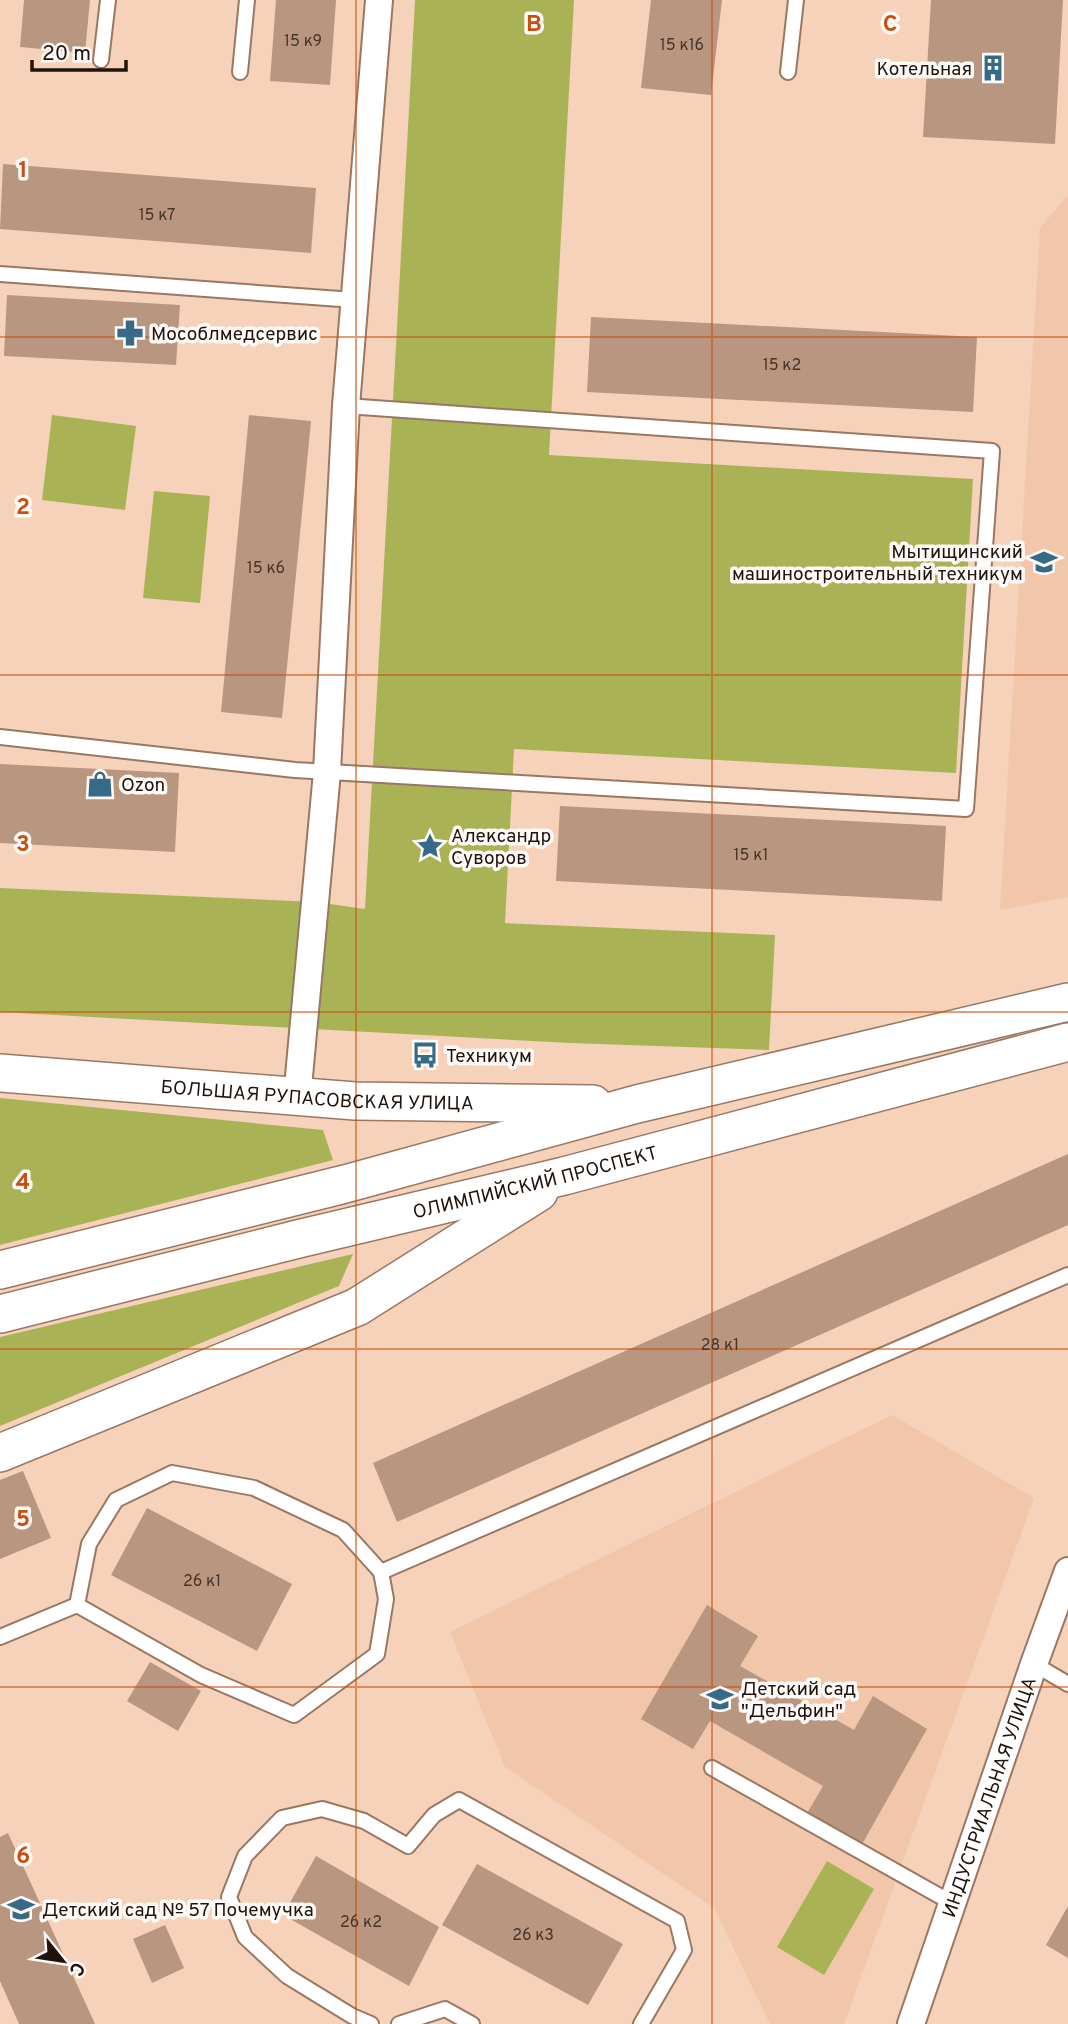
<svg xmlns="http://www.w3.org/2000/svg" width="1068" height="2024" viewBox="0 0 1068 2024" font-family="Overpass,sans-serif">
	<rect width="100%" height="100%" fill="#f6d2bb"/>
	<g fill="#f1c6aa">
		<path d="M1068 195V897L1000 910 1040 228Z"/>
		<path d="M892 1415 1034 1498 844 2024H770L714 1908 505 1767 450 1632Z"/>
	</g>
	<g fill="#a9b355">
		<path d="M415 0H574L549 455 973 479 956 773 514 749 505 923 775 935 769 1050 570 1043 0 1012V888L316 902 365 909Z"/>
		<path d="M52 415 136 426 125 510 42 500Z"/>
		<path d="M154 491 210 496 200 603 143 598Z"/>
		<path d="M0 1098 323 1130 333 1160 0 1245Z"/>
		<path d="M353 1254 339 1286 0 1426V1337Z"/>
		<path d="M827 1861 874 1889 824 1975 777 1947Z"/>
	</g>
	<g fill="#b89680">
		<path d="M24 0H90L85 53 20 47Z"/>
		<path d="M276 0H336L330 85 270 81Z"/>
		<path d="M651 0H722L711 95 641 88Z"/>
		<path d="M931 0H1063L1055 144 923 137Z"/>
		<path d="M3 164 316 188 311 253 0 229Z"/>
		<path d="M7 295 180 305 176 365 4 356Z"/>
		<path d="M591 317 977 337 973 412 587 392Z"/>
		<path d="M249 415 311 421 282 718 221 712Z"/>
		<path d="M0 764 179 773 175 852 0 843Z"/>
		<path d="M560 806 946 826 942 901 556 881Z"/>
		<path d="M1068 1154V1225L397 1522 373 1463Z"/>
		<path d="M23 1471 51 1538 0 1559V1480Z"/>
		<path d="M147 1508 292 1584 257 1651 111 1575Z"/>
		<path d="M707 1605 758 1636 740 1666 854 1730 873 1696 927 1729 861 1846 806 1815 823 1786 710 1721 693 1749 641 1719Z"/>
		<path d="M150 1662 201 1691 178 1731 127 1701Z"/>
		<path d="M8 1833 95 2024H19L0 1981V1837Z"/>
		<path d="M316 1856 439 1927 409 1986 283 1915Z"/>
		<path d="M477 1864 623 1944 588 2005 442 1925Z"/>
		<path d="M1068 1906V1958L1046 1945Z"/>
		<path d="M165 1925 184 1968 152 1983 133 1939Z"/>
	</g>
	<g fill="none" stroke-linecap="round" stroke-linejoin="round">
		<g stroke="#997863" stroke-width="18">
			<g id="lane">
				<path d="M101 60 108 0"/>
				<path d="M240 72 247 0"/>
				<path d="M788 72 796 0"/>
				<path d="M0 274 354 300"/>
				<path d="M0 737 295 770 966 809 992 451 346 406"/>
				<path d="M77 1605 89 1544 116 1500 172 1473 254 1488 343 1530 381 1572"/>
				<path d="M0 1637 77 1605 201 1675 294 1715 377 1654 386 1599 381 1572 1068 1275"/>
				<path d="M1034 1664 1068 1684"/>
				<path d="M712 1768 952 1903"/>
				<path d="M371 2024 352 2016 287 1976 245 1937 229 1897 245 1856 282 1818 322 1809 364 1821 408 1846 434 1815 459 1800 677 1921 684 1950 641 2024"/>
				<path d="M399 2024 445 2009 472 2024"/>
			</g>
		</g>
		<g stroke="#997863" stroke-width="30">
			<g id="street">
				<path d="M297 1098 327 772 346 406 379 0"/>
				<path id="s1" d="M911 2024 1034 1664 1068 1571"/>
			</g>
		</g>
		<g stroke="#997863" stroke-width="40">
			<g id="secondary">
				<path id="s2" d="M0 1073 355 1101 593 1104"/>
				<path d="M0 1270 345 1184 637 1104 1068 1002"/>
				<path id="s3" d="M0 1314 298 1239 564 1176 1068 1042"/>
				<path d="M0 1453 357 1307 539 1192"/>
			</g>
		</g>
		<use href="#lane" stroke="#fff" stroke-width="14"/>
		<use href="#street" stroke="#fff" stroke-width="26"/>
		<use href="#secondary" stroke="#fff" stroke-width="37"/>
	</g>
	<path fill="none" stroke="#ca4e0c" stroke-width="2" stroke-opacity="0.55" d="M356 0V2024M712 0V2024M0 337H1068M0 675H1068M0 1012H1068M0 1349H1068M0 1687H1068"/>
	<defs>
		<g id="building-bare" transform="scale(2.1)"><path d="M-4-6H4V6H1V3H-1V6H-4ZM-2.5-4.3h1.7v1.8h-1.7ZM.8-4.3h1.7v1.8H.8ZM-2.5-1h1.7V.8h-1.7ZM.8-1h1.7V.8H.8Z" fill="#366a86" stroke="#fefaf8" stroke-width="2.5" paint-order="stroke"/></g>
		<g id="pharmacy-bare" transform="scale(2.1)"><path d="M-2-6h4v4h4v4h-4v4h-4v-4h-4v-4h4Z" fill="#366a86" stroke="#fefaf8" stroke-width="2.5" paint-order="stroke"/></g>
		<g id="university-bare" transform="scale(2.1)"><path d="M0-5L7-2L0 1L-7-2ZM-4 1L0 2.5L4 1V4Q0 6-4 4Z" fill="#366a86" stroke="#fefaf8" stroke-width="2.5" paint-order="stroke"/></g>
		<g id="shop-bare" transform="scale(2.1)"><path d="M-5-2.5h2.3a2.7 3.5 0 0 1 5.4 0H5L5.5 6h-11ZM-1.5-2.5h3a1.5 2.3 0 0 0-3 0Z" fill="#366a86" stroke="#fefaf8" stroke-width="2.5" paint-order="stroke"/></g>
		<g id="sight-bare" transform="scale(2.1)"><path d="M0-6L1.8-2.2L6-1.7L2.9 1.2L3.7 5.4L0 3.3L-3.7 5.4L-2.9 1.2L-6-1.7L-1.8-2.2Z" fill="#366a86" stroke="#fefaf8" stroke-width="2.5" paint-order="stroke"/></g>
		<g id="bus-bare" transform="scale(2.1)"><path d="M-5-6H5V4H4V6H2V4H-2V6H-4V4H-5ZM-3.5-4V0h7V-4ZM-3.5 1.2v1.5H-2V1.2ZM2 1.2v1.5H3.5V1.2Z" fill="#366a86" stroke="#fefaf8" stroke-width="2.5" paint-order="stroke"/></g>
		<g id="school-bare" transform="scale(2.1)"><path d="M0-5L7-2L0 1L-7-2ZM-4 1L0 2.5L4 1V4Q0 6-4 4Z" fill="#366a86" stroke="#fefaf8" stroke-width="2.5" paint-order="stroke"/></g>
	</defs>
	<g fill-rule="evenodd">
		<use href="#building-bare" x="993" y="68"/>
		<use href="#pharmacy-bare" x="130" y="333"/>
		<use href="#university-bare" x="1044" y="562"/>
		<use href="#shop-bare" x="100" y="784"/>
		<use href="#sight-bare" x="430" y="846"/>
		<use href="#bus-bare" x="425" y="1055"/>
		<use href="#school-bare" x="720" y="1699"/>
		<use href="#school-bare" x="21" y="1909"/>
	</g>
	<g text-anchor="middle" stroke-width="7" stroke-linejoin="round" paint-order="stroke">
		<g font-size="16" fill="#463428">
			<text x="303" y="46">15 к9</text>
			<text x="682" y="50">15 к16</text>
			<text x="157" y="220">15 к7</text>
			<text x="782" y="370">15 к2</text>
			<text x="266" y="573">15 к6</text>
			<text x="751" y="860">15 к1</text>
			<text x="720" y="1350">28 к1</text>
			<text x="202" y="1586">26 к1</text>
			<text x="361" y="1927">26 к2</text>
			<text x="533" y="1940">26 к3</text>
		</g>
		<g font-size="19" fill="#20130b" stroke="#fefaf8" text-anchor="start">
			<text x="972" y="75" text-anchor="end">Котельная</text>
			<text x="151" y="340">Мособлмедсервис</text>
			<text x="1023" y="558" text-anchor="end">Мытищинский<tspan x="1023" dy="22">машиностроительный техникум</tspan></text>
			<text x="121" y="791">Ozon</text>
			<text x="451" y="842">Александр<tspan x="451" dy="22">Суворов</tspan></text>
			<text x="446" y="1062">Техникум</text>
			<text x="741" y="1695">Детский сад<tspan x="741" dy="22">"Дельфин"</tspan></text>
			<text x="42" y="1916">Детский сад № 57 Почемучка</text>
		</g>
		<g font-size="19" fill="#20130b" stroke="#fefaf8">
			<text dy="7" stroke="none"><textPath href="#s2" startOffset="318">БОЛЬШАЯ РУПАСОВСКАЯ УЛИЦА</textPath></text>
			<text dy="7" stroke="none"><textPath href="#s3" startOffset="551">ОЛИМПИЙСКИЙ ПРОСПЕКТ</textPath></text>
			<text dy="7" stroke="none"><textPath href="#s1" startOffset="240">ИНДУСТРИАЛЬНАЯ УЛИЦА</textPath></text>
		</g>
	</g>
	<g font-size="23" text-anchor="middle" font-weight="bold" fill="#ca4e0c" stroke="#fefaf8" stroke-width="7" stroke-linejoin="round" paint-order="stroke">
		<text x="534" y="31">B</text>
		<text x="890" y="31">C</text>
		<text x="23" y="177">1</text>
		<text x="23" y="514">2</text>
		<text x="23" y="851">3</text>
		<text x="23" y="1189">4</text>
		<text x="23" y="1526">5</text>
		<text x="23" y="1863">6</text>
	</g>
	<g transform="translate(63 1961) rotate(120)" stroke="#fefaf8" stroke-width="5" paint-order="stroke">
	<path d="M0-5L12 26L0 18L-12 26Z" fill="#20130b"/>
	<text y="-10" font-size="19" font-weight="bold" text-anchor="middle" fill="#20130b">С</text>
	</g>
	<path d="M32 60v10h94v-10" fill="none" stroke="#20130b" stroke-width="3.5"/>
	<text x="42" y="60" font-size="21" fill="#20130b" stroke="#fefaf8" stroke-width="5" paint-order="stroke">20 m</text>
</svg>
